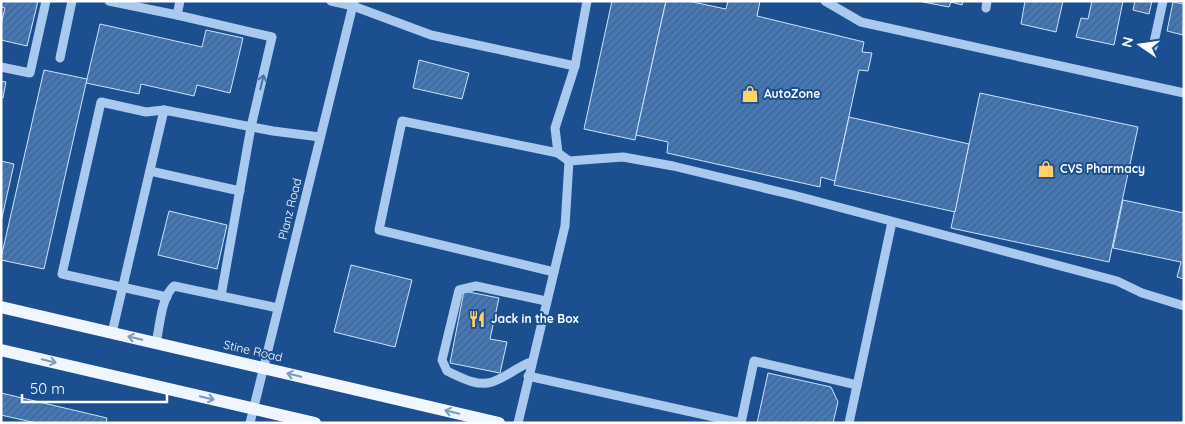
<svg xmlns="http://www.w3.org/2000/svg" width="1185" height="424" viewBox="0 0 1185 424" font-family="Quicksand,sans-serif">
	<defs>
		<pattern id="building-hatch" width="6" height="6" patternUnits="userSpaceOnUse" patternTransform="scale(1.25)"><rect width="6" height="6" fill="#4478b7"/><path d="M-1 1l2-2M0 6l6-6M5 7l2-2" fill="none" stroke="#486282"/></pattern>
	</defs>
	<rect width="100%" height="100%" fill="#1b4f8f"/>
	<g fill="url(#building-hatch)" stroke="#cfe3fa">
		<path d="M1 1H38L27 46 1 40V24L5 8 1 7Z"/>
		<path d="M612 1H666L635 140 584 129Z"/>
		<path d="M666 1H688L726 9 728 1H760L757 16 864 42 862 52 872 53 868 71 859 70 835 181 821 177 820 187 667 153 668 142 636 135Z"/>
		<path d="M963 1 962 5 951 2 949 7 923 2Z"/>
		<path d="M1025 1H1063L1056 32 1021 24Z"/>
		<path d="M1092 1H1123L1114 45 1076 37 1081 18 1088 19Z"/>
		<path d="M1135 1H1152L1149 14 1133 10Z"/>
		<path d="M1173 2 1184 4 1183 35 1167 31Z"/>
		<path d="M100 24 202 47 206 30 243 38 230 93 197 85 194 96 141 84 139 94 86 83Z"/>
		<path d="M419 60 469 73 462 99 413 88Z"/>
		<path d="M44 70 87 79 44 269 1 260V258Z"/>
		<path d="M1 81 6 82 3 98 1 97Z"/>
		<path d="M980 93 1138 127 1109 262 951 228Z"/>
		<path d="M849 117 969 144 955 212 834 185Z"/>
		<path d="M1 161 14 164 1 222Z"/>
		<path d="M1123 200 1184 213V279L1177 277 1181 262 1113 248Z"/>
		<path d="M169 211 227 225 217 269 158 255Z"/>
		<path d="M351 265 412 280 395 347 334 332Z"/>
		<path d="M464 291 499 298 490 339 507 342 500 373 450 363Z"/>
		<path d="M768 373 831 387 838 402 833 423H757Z"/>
		<path d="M1 393 107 418 106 423H36L1 415Z"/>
	</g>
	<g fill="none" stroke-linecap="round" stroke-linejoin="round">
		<g stroke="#a9c9ee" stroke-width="9">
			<path d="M109 1 177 15"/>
			<path d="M180 1 177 15 272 37 251 127 221 296"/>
			<path d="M331 1 353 6 431 35 575 66"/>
			<path d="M587 1 575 66 555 128 558 153 569 161 623 157 673 166 793 195 1117 281 1142 293 1184 306"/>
			<path d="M825 1 861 22 1184 93"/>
			<path d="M986 8 987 1"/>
			<path d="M1153 47 1163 1"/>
			<path d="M60 58 72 1"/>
			<path d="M1 67 30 73 46 1"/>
			<path d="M164 110 146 112 101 102 62 274 167 297"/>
			<path d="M150 171 240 191"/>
			<path d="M554 272 379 230 402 121 558 153"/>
			<path d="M112 333 164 110 273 131 320 137"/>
			<path d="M156 343C160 326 161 297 174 286L278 308"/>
			<path d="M531 362C517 367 505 378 492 382 477 387 460 377 447 371L442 360 459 290 476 286 546 301"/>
			<path d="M528 376 741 423 754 361 857 385"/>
			<path d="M250 423 354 1"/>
			<path d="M518 423 565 226 569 161"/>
			<path d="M849 423 892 222"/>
		</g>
		<g stroke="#f0f6ff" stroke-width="12">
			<path d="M1 307 499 423"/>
			<path d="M1 350 315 423"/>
		</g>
	</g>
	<defs><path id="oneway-shaft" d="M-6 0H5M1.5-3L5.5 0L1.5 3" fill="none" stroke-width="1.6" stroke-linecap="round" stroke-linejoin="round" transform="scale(1.25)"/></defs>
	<use stroke="#4674ac" href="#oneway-shaft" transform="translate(262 82) rotate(-77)"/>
	<g stroke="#7b9ac1">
		<use href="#oneway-shaft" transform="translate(135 338) rotate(-167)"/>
		<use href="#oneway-shaft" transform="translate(49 361) rotate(13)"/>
		<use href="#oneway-shaft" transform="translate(294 375) rotate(-167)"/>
		<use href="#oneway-shaft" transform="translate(207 398) rotate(13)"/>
		<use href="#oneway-shaft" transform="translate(452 412) rotate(-167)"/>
	</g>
	<defs>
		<g id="shop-bare" transform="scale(1.35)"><path d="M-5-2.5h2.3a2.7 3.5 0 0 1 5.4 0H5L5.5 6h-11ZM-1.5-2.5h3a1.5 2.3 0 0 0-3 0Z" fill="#ffd166" stroke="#1b4f8f" stroke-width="2.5" paint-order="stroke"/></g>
		<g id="restaurant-bare" transform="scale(1.35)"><path d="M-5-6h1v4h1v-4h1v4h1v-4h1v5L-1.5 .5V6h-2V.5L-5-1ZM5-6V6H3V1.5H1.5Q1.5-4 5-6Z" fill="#ffd166" stroke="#1b4f8f" stroke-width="2.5" paint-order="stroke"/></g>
	</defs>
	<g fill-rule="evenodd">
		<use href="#shop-bare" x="750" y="94"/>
		<use href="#shop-bare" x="1046" y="169"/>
		<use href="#restaurant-bare" x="477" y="319"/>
	</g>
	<g text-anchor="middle" stroke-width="4" stroke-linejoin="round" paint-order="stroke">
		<g font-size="12" font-weight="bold" fill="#fff" stroke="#1b4f8f" text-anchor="start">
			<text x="764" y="98">AutoZone</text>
			<text x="1060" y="173">CVS Pharmacy</text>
			<text x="491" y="323">Jack in the Box</text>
		</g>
		<g font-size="12" fill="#fff" stroke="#1b4f8f">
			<text transform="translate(290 209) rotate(-76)" y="4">Planz Road</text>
			<text transform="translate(253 351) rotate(13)" y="4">Stine Road</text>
		</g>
	</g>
	<rect width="1185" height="424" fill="none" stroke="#ffffff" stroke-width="5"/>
	<g transform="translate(1140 45) rotate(283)" stroke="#1b4f8f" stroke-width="4" paint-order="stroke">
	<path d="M0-4L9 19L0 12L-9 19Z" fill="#ffffff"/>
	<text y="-8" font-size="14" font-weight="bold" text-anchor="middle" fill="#ffffff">N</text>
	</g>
	<path d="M22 394v8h145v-8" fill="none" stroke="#ffffff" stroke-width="2.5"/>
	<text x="30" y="394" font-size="15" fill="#ffffff" stroke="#1b4f8f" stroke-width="4" paint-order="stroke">50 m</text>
</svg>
